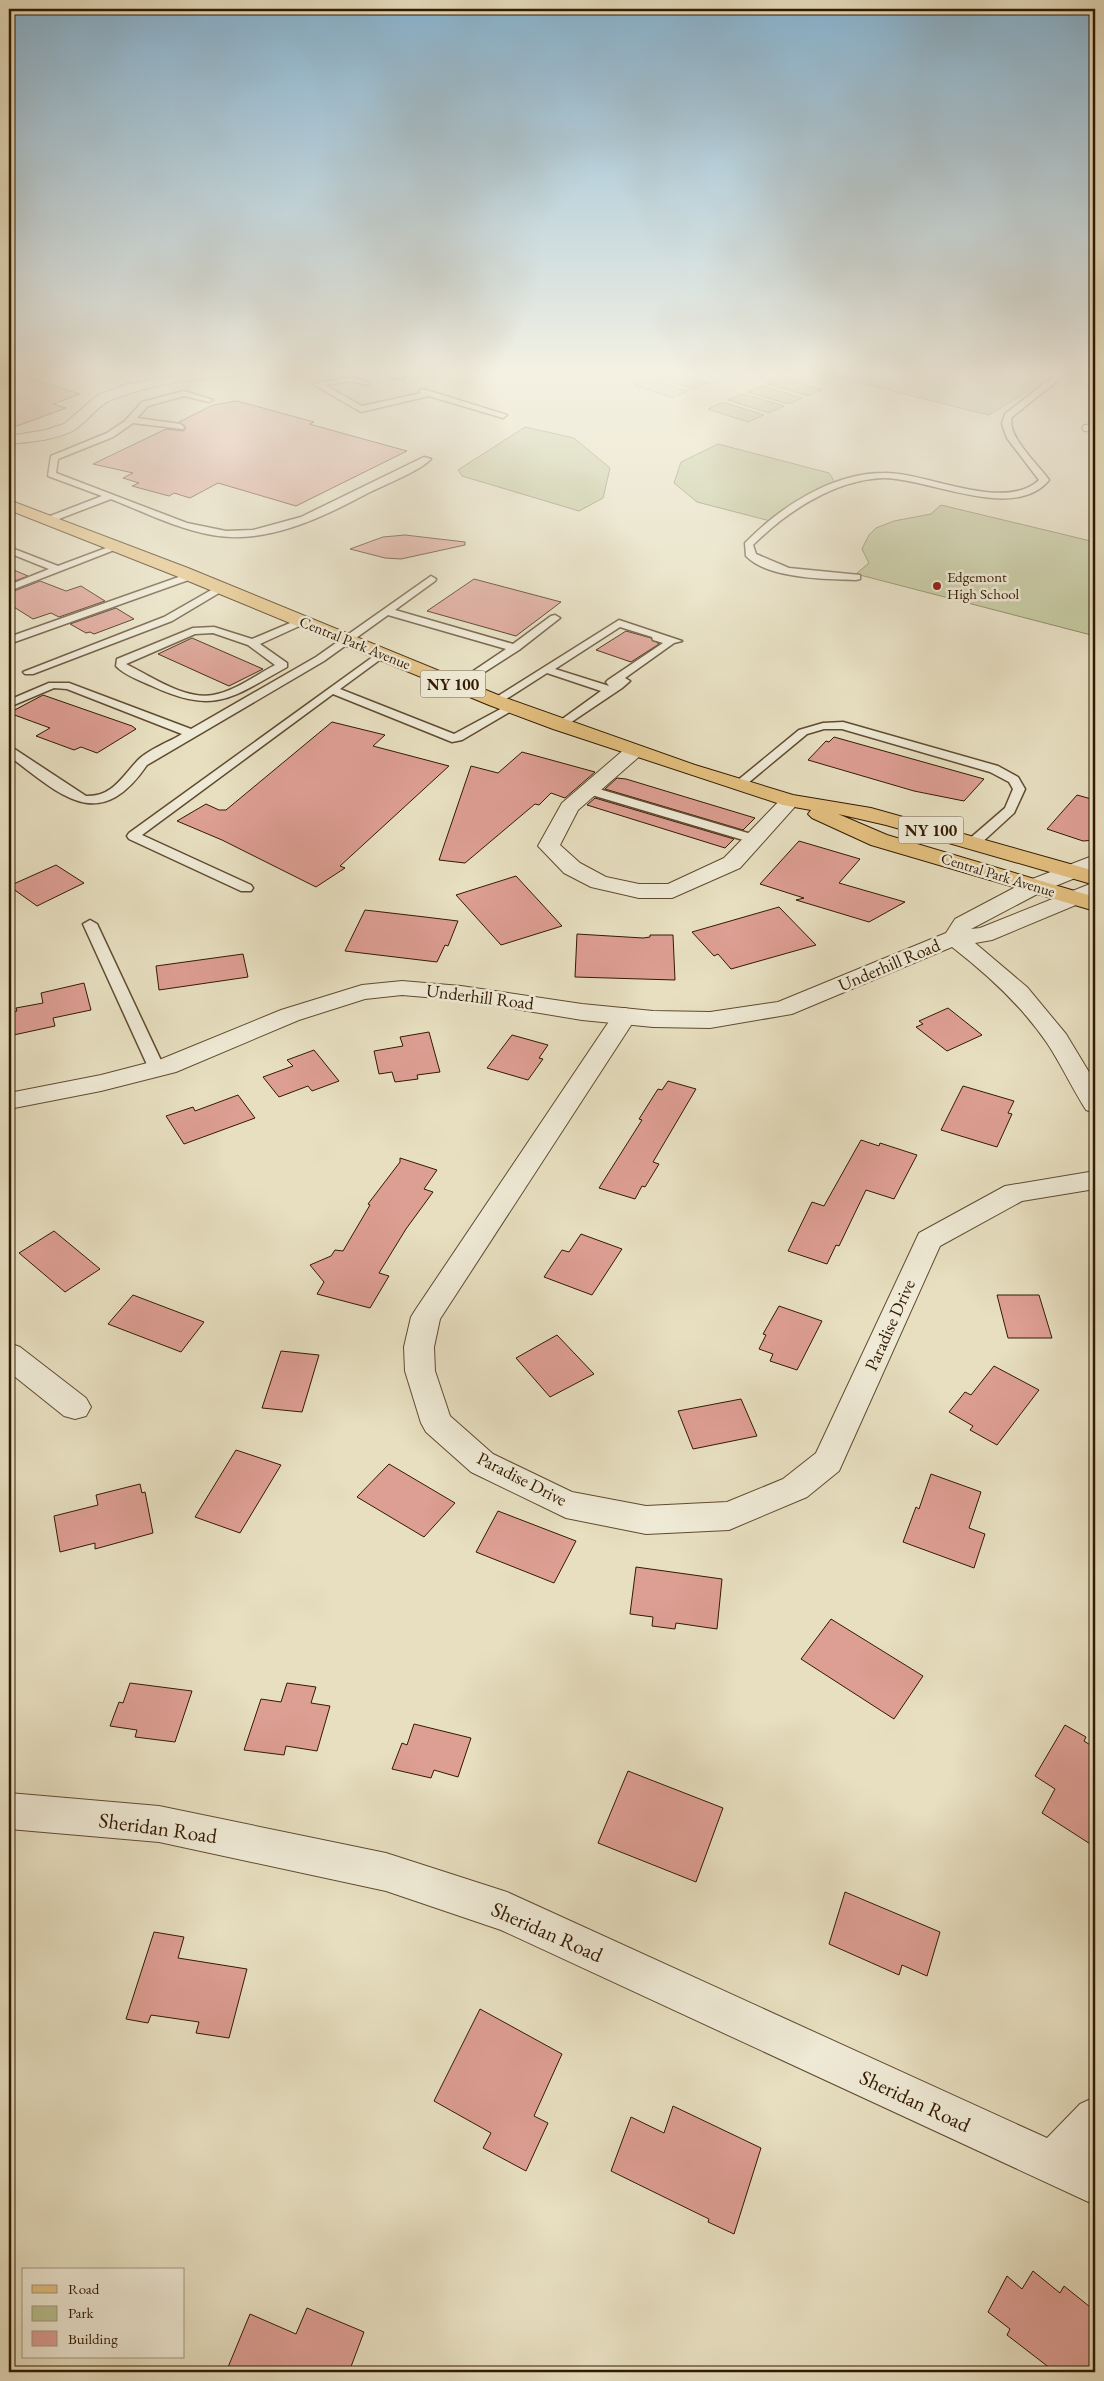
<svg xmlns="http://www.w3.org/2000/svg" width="1104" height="2381" viewBox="0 0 1104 2381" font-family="'EB Garamond',serif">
	<rect width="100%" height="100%" fill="#e7dfc0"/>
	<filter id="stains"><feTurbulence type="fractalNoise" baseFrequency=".004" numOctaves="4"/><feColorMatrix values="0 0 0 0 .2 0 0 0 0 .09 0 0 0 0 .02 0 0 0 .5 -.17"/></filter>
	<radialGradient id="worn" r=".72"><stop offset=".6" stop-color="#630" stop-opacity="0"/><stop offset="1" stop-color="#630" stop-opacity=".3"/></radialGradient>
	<g fill="#b9c190" stroke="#766e48">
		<path d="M837 369H985L1041 383 989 415 827 375Z"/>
		<path d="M669 372 708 383 693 389 654 377Z"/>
		<path d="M782 378 822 390 808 396 767 384Z"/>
		<path d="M649 379 688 391 673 398 634 385Z"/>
		<path d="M762 386 802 398 788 404 747 392Z"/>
		<path d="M743 394 784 406 769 413 728 400Z"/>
		<path d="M723 402 764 415 748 422 708 409Z"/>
		<path d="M525 427 574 438 610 468 603 498 579 511 462 476 458 470Z"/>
		<path d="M718 444 829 473 836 484 778 523 697 502 674 483 681 462Z"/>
		<path d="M941 505 1095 542V636L856 574 869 563 862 549 869 535 876 528 894 521 931 514Z"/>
	</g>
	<g fill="#dd9e93" stroke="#331a00">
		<path d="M9 371 80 394 53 404 66 408 9 429Z"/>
		<path d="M237 401 314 422 309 424 407 451 296 506 218 483 190 498 174 493 169 496 132 486 139 483 123 478 133 473 93 464 166 429 184 431 186 427 179 422 213 405Z"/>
		<path d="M405 535 465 542V545L401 559 385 558 350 549 383 537Z"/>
		<path d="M9 568 28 576 9 583Z"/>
		<path d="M474 579 561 602 516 636 427 611Z"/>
		<path d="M40 581 66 591 81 586 105 601 59 617 51 613 33 619 9 604V593Z"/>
		<path d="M116 608 134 619 94 634 90 632 86 633 70 624Z"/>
		<path d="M626 631 651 638 659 644 631 662 596 650Z"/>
		<path d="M192 638 263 669 229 686 158 654Z"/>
		<path d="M43 695 132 726 136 729 97 753 81 747 74 750 36 736 50 728 9 713Z"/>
		<path d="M332 722 385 735 373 746 449 766 340 866 345 868 316 887 222 840 177 821 206 804 219 810H226Z"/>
		<path d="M834 737 984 779 964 801 914 791 808 760 826 741 829 742Z"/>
		<path d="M522 752 595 772 565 798 551 793 539 805 535 804 465 863 439 860 471 766 498 773Z"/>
		<path d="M617 778 626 779 755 818 743 830 605 789Z"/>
		<path d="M1077 795 1095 800V840L1083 841 1047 829Z"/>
		<path d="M595 798 734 839 725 848 587 805Z"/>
		<path d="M799 841 860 859 839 883 905 902 869 922 796 900 804 898 760 884Z"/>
		<path d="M56 865 84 883 37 906 9 886Z"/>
		<path d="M516 876 562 926 501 945 456 895Z"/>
		<path d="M779 907 816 945 731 969 718 954 714 956 692 932Z"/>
		<path d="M365 910 425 917 458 921 448 946 445 945 437 962 345 951Z"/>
		<path d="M577 934 643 938 650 937V935H673L675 980 575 977Z"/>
		<path d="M243 954 248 977 159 990 156 966Z"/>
		<path d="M84 983 91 1010 53 1018 55 1026 9 1036V1013L17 1011 16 1008 43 1003 41 993Z"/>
		<path d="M948 1008 982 1035 947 1051 916 1027 923 1024 919 1021Z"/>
		<path d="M429 1032 440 1072 417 1075 418 1079 395 1082 392 1072 379 1074 374 1051 403 1046 400 1037Z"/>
		<path d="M512 1035 548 1045 539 1058 543 1059 528 1080 487 1068Z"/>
		<path d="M314 1050 339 1081 312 1091 308 1086 279 1097 263 1077 293 1066 287 1060Z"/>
		<path d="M668 1081 696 1089 653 1162 659 1164 645 1187 642 1186 635 1199 599 1188 642 1120 639 1119 658 1089 662 1090Z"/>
		<path d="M963 1086 1014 1101 1008 1113 1012 1114 997 1147 941 1130Z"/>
		<path d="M238 1095 255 1118 184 1144 166 1116 193 1107 195 1111Z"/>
		<path d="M861 1140 879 1146 880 1143 917 1155 894 1199 866 1190 839 1246 836 1245 827 1264 788 1251 812 1202 824 1206Z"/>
		<path d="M400 1158 437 1170 424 1189 433 1192 406 1229 379 1273 389 1276 370 1308 317 1294 324 1282 310 1265 331 1256 335 1250 343 1251 370 1205 368 1204 400 1162Z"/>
		<path d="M54 1231 100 1269 65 1292 19 1253Z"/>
		<path d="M581 1234 622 1249 592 1295 544 1277 562 1250 569 1252Z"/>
		<path d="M133 1295 204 1322 181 1352 108 1324Z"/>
		<path d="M997 1295H1039L1052 1338H1008Z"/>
		<path d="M779 1306 822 1321 797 1370 770 1361 773 1354 759 1349 766 1335 763 1334Z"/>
		<path d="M557 1335 594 1374 550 1397 516 1358Z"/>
		<path d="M281 1351 319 1355 302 1412 262 1408Z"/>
		<path d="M994 1366 1039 1390 997 1445 970 1430 973 1426 949 1412 965 1392 971 1395Z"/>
		<path d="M741 1399 757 1436 693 1449 678 1411Z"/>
		<path d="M236 1450 281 1465 240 1533 195 1517Z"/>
		<path d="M389 1464 455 1503 424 1537 357 1497Z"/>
		<path d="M931 1474 981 1492 969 1528 985 1534 974 1568 903 1542 916 1507 919 1509Z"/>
		<path d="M140 1484 142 1493 145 1492 153 1533 95 1549V1543L60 1552 54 1516 98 1505 96 1495Z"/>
		<path d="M498 1511 576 1541 554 1583 476 1552Z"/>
		<path d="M636 1567 722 1579 717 1629 676 1623 675 1629 652 1626 653 1617 630 1614Z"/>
		<path d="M831 1619 923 1676 894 1719 801 1659Z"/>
		<path d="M130 1683 192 1691 175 1742 135 1737 137 1730 110 1726 119 1702 123 1703Z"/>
		<path d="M287 1683 316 1687 311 1703 330 1706 317 1751 286 1746 284 1755 244 1750 261 1699 281 1702Z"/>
		<path d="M414 1724 471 1738 458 1777 434 1770 431 1778 392 1769 402 1743 407 1745Z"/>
		<path d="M1065 1725 1086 1737 1084 1741 1095 1748V1847L1042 1813 1055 1789 1035 1776Z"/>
		<path d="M628 1771 723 1808 696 1882 598 1843Z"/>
		<path d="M845 1892 940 1932 927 1976 902 1965 899 1975 829 1944Z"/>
		<path d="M154 1932 184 1937 178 1958 247 1969 229 2038 196 2033 199 2022 151 2015 148 2023 126 2019Z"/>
		<path d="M480 2009 562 2054 534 2116 548 2123 526 2171 483 2148 491 2133 434 2101Z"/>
		<path d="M673 2106 761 2148 734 2234 708 2222 709 2219 611 2171 631 2117 664 2133Z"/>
		<path d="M1033 2271 1060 2293 1064 2286 1095 2311V2372H1055L1007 2335 1010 2329 988 2312 1007 2276 1022 2289Z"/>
		<path d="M307 2308 364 2332 349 2372H226L250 2314 296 2334Z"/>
	</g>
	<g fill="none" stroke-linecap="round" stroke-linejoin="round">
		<g stroke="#604b30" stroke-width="3">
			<g id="service">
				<path d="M84 369H98L104 372 100 374Z"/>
				<path d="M362 369 396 373 405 378 401 380Z"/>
				<path d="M1051 369H1059L1063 376 1012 417C1006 436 1038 464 1049 480 1014 523 926 477 883 478 834 480 786 512 753 545L756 554 789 568 860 575V579L856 580C826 579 768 579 746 556L745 543C780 507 832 473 884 473 926 472 1004 513 1039 480L1007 438 1002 424 1005 414 1055 375Z"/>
				<path d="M352 377 370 383 366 385 352 381 325 385 362 406 421 393 419 391 423 389 507 415 503 418 429 396 361 412 313 384Z"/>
				<path d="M184 391 213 400 209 402 184 396 148 406 137 418 180 424 184 427 183 429 133 423 113 437 58 459 56 473 187 523 226 531 253 530 301 517 424 457 431 459C420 471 384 485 368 493 322 518 265 545 212 535 177 529 144 512 111 499L51 522H45V518L102 496 48 476 51 456 107 433 125 421 142 402Z"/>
				<path d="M114 545 122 547 9 591V585L49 569 9 553V547L58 566Z"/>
				<path d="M190 573 195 576 194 578 9 644V637Z"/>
				<path d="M431 576 436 579 435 581 395 610 513 644 551 616 555 615 560 618 519 650 458 689 454 688V684L506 649 388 615 324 661 147 765C99 835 61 795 9 756V748H13L86 796C112 797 122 777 138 760 149 749 169 742 182 734L67 689 54 688 9 707V700L49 683H69L191 729 316 657Z"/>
				<path d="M220 585 224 586V590L172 621 33 674H25L23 672 164 617Z"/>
				<path d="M302 618 306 619V623L260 644 287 663V667C231 698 215 715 152 686 141 681 124 675 116 666L117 659 193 628 214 627 252 639ZM213 633 248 645 275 665C256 675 235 691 213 695 184 700 151 676 126 664L195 634Z"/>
				<path d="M619 620 682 641 674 643 625 678 630 681 622 688 564 727 560 728 554 725 601 691 547 673 500 703 496 704 490 701ZM620 627 652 637 653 640 663 643 608 680 606 682 609 686 555 669Z"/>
				<path d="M381 651 385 652V656L340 689 454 734 508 705H516L518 707 462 740 452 742 333 694 142 835 251 885 253 888 251 891H241L129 839 127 836 129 833Z"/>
				<path d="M843 722 998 766 1018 777 1025 789 1014 813 978 846H968L967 843 968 840 1005 808 1013 789 1009 782 990 772 842 729H824L807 734 742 788H734L732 785 799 730 823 723Z"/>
				<path d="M589 786 758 836 760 839 758 842H750L585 793 583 790Z"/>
				<path d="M90 920 97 924 165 1069 162 1072 157 1074 149 1069 83 924Z"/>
			</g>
		</g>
		<g stroke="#604b30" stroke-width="2">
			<g id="minor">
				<path d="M219 369H281L274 373C220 376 162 380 111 400 100 404 87 421 76 429 58 440 30 442 9 444V436L46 430 64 424 98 395 127 384Z"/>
				<path d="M1095 424V432L1084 431 1082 428 1084 425Z"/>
				<path d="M634 745 641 747 644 751 641 755 578 810 560 845 580 863 606 877 639 884H668L724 858 783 797 790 795 797 797 800 801 740 868 672 898H639L591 887 564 873 538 846 562 803 627 747Z"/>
				<path d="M625 1008 634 1011 637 1016 440 1319 434 1347 435 1371 450 1416 493 1454 572 1492 646 1506 727 1502 783 1479 816 1453 919 1233 1005 1186 1095 1171V1189L1022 1201 940 1246 839 1471 807 1497 729 1530 646 1534 566 1518 471 1472 426 1432 421 1423 405 1371 404 1347 411 1317 416 1309 616 1011Z"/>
				<path d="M9 1343 20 1347 86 1398 91 1407 86 1416 75 1419 64 1416 9 1372Z"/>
				<path d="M9 1793 159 1806 386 1853 507 1892 1047 2138 1080 2104 1095 2097V2150L1089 2157 1095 2160V2205L501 1930 386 1891 159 1842 9 1829Z"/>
			</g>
		</g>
		<g stroke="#604b30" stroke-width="2">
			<path id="tertiary" d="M1095 855V870L1043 891 971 929 980 928 1095 882V897L992 940 975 943 1027 987 1066 1034 1095 1082V1113L1086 1110C1072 1088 1061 1064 1047 1043 1021 1005 988 975 952 947L792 1014 710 1028 653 1027 582 1020 461 1000 402 995 365 999 299 1020 176 1072 101 1091 9 1109V1093L101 1075 159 1060 281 1010 362 985 402 981 461 986 582 1004 653 1011 710 1012 778 1002 946 933 955 919 1027 881Z"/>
		</g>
		<g stroke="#331a00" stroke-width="2">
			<path id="primary" d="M9 500 188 568 503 697 695 765 793 795 871 808 1095 871V885L886 825 838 814 887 835 1095 897V911L871 845 812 818 808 814 811 810 783 805 553 729 489 705 176 576 9 510Z"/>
		</g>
		<use href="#service" fill="#efead6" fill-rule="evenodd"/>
		<use href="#minor" fill="#efead6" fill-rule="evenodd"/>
		<use href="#tertiary" fill="#efead6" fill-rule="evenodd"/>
		<use href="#primary" fill="#e4c080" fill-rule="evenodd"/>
	</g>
	<linearGradient id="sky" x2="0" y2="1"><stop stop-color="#88b7d6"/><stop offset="0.53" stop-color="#f4f1e3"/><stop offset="1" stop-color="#f4f1e3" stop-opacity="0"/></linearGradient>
	<rect width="1104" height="702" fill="url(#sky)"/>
	<circle fill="#8f2418" stroke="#efead6" stroke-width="2" cx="937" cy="586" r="5"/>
	<g text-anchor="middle" stroke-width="5" stroke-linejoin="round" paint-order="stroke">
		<g font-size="15" fill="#331a00" stroke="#efead6" text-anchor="start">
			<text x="947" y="582">Edgemont<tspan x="947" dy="17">High School</tspan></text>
		</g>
		<g font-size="15" fill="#331a00" stroke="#efead6">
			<text transform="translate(355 643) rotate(22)" y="5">Central Park Avenue</text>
			<text transform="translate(998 875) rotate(17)" y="5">Central Park Avenue</text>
		</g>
		<g fill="#efead6" stroke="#6b5840" stroke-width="1">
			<rect x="420.5" y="670.5" width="65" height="27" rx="4"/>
			<rect x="898.5" y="816.5" width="65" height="27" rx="4"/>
		</g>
		<g font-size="16" font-weight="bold" fill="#331a00">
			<text x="453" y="690">NY 100</text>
			<text x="931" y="836">NY 100</text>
		</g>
		<g font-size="18" fill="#331a00" stroke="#efead6">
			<text transform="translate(889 965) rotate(-23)" y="6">Underhill Road</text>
			<text transform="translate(480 997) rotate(7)" y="6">Underhill Road</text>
			<text transform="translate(890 1325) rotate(-66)" y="6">Paradise Drive</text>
			<text transform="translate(522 1479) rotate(27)" y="6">Paradise Drive</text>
		</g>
		<g font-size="21" fill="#331a00" stroke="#efead6">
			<text transform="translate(158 1828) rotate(8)" y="7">Sheridan Road</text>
			<text transform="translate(547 1932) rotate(24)" y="7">Sheridan Road</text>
			<text transform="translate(915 2101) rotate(25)" y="7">Sheridan Road</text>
		</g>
	</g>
	<rect width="1104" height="2381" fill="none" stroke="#e7dfc0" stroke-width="30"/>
	<rect x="10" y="10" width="1084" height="2361" fill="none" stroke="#331a00" stroke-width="2.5"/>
	<rect x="15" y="15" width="1074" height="2351" fill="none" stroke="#331a00"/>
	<rect x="22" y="2268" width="162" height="90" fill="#efead6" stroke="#a49780"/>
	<rect x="32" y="2285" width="25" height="8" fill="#e4c080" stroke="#a49780"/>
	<text x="68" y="2294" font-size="15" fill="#331a00">Road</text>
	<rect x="32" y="2306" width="25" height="15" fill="#b9c190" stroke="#a49780"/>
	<text x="68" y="2318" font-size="15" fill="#331a00">Park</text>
	<rect x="32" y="2331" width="25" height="15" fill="#dd9e93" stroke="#a49780"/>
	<text x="68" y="2344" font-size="15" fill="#331a00">Building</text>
	<rect width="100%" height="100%" filter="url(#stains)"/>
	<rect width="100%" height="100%" fill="url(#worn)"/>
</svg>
